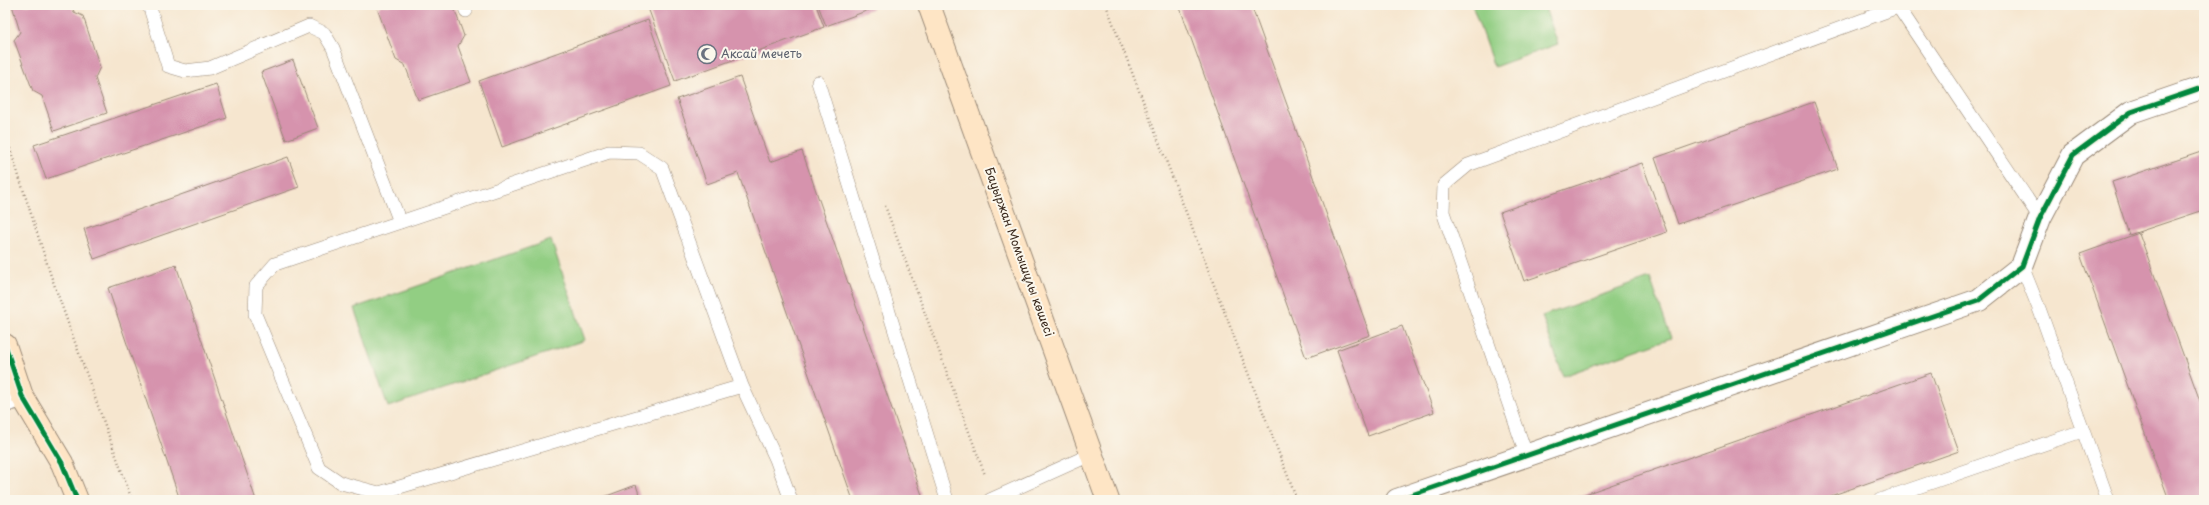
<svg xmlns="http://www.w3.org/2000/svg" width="2209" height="505" viewBox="0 0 2209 505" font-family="'Playpen Sans',sans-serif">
	<rect width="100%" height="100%" fill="#fbf7ec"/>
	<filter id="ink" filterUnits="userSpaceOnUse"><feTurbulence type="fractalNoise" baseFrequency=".025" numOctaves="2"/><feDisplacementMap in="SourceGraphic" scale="8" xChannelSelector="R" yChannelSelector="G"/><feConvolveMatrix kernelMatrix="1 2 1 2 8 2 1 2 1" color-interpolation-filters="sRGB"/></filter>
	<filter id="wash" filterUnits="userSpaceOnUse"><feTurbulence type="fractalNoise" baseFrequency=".012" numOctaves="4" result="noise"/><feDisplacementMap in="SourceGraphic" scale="16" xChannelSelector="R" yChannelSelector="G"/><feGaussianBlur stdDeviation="0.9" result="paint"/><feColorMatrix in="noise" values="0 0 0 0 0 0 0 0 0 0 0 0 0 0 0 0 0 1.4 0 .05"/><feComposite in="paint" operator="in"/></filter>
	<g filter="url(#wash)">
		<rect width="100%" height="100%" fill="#f6e6cf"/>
		<g fill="#92ce83" stroke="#667c50">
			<path d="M1472 5H1544L1558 44 1494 67Z"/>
			<path d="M551 240 585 340 388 407 354 308Z"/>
			<path d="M1650 278 1671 338 1563 376 1542 316Z"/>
		</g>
		<g id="blocks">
			<g fill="#d693ad">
				<path d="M12 5H71L74 12 83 16 100 67 95 78 107 113 54 131 42 96 33 91 14 40 20 32Z"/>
				<path d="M380 5H453L464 36 458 46 471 82 418 100 405 65 396 60 377 8Z"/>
				<path d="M647 5H816L824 27 675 81Z"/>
				<path d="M818 5H873L874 8 826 26Z"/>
				<path d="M1179 5H1251L1370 335 1306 358Z"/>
				<path d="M648 20 671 86 502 147 479 81Z"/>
				<path d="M293 60 318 128 286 140 261 72Z"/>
				<path d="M740 77 770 162 802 151 922 495 906 500H853L738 173 707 184 677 99Z"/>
				<path d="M216 84 227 118 46 179 34 145Z"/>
				<path d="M1814 102 1838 169 1678 224 1655 158Z"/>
				<path d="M2204 151V210L2129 235 2112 182Z"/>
				<path d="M288 157 299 187 94 259 84 229Z"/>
				<path d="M1642 163 1667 232 1524 281 1500 212Z"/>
				<path d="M2139 233 2204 412V500H2169L2080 254Z"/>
				<path d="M176 265 256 500H180L108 288Z"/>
				<path d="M1402 326 1434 412 1368 436 1337 350Z"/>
				<path d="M1931 373 1959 451 1819 500H1568Z"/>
				<path d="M636 485 641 500H596Z"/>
			</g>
		</g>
	</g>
	<g filter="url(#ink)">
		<use href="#blocks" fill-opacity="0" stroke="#988876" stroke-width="1"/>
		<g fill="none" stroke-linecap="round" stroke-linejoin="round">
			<g stroke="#988876" stroke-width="14">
				<g id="lane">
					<path d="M149 5 168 66 185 71 210 68 309 26 324 33 333 48 400 222"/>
					<path d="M464 5 466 11"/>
					<path d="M1897 5 2040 218"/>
					<path d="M818 82 947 500"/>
					<path d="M2022 266 2040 311 2108 500"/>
					<path d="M742 386 379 493 341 483 319 468 255 314 256 286 275 264 609 152 639 153 662 168 742 386 776 459 791 500"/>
					<path d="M1527 457 1443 212 1444 185 1468 165 1898 7"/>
					<path d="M990 500 1092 454"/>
					<path d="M1880 500 2082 431"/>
				</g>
			</g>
			<g stroke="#988876" stroke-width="24">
				<g id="street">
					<path d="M5 401 22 396"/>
					<path d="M1397 500 1979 300 2022 266 2040 218 2073 155 2131 112 2204 87"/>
				</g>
			</g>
			<g stroke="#988876" stroke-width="24">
				<g id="secondary">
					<path d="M929 5 1108 500"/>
					<path d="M5 345 22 396 62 463 77 500"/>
				</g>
			</g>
			<g stroke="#988876" stroke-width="2.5" stroke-dasharray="1 3" stroke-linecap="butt">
				<path d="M1106 5 1297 500"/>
				<path d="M5 133 50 273 132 500"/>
				<path d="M885 206 985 475"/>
			</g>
			<use href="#lane" stroke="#fff" stroke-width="13"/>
			<use href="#street" stroke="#fff" stroke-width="22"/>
			<use href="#secondary" stroke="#fee5c5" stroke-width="22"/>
			<g stroke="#fbf7ec" stroke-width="8">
				<g id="cycleway">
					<path d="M5 345 22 396 62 463 77 500"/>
					<path d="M1397 500 1979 300 2022 266 2040 218 2073 155 2131 112 2204 87"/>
				</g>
			</g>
			<use href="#cycleway" stroke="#00873e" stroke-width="5"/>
		</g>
	</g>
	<defs>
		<g id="mosque-ring" transform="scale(1)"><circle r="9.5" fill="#fbf7ec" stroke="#6b7280" stroke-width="1.5"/><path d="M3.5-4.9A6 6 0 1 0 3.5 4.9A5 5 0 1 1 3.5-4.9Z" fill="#6b7280"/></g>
	</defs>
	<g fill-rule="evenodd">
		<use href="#mosque-ring" x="707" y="54"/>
	</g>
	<g text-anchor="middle" stroke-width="4" stroke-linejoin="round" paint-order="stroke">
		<g font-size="12" fill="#5b616d" stroke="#fbf7ec" text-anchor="start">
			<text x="721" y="58">Аксай мечеть</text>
		</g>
		<g font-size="12" fill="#3b2a1e" stroke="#fbf7ec">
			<text transform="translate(1019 252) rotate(70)" y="4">Бауыржан Момышұлы көшесі</text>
		</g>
	</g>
	<rect width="2209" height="505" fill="none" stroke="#fbf7ec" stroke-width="20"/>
</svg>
